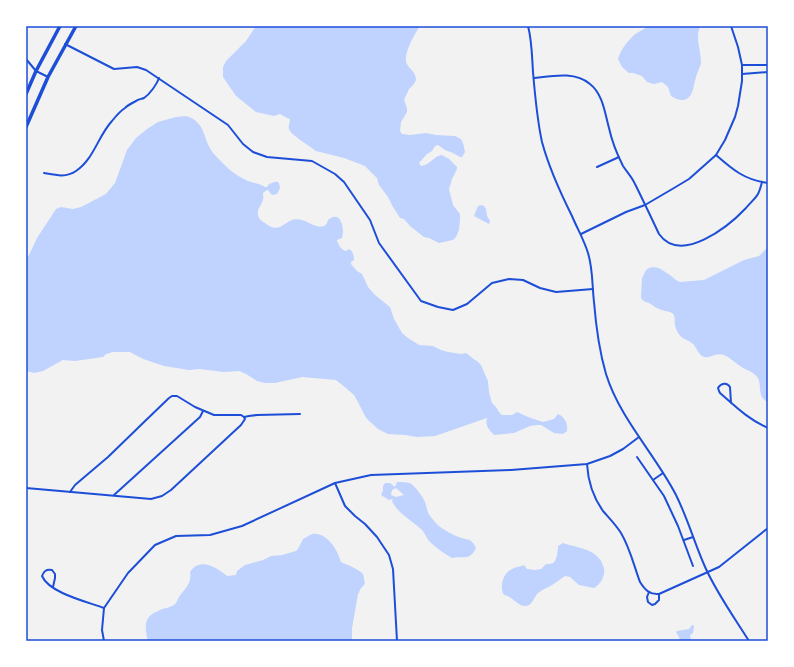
<svg xmlns="http://www.w3.org/2000/svg" width="794" height="667" viewBox="0 0 794 667" font-family="Poppins,sans-serif">
	<rect width="100%" height="100%" fill="#f2f2f2"/>
	<g fill="#bfd3fe" fill-rule="evenodd">
		<path d="M256 26H420C415 33 402 56 407 64 410 70 416 72 416 80L414 84 409 89 404 100 407 108V112L401 122 400 131 402 134 410 135 426 133 436 135 455 136 461 139 463 143 465 152 462 157H460L453 153 445 150 438 145 435 146 432 151 427 154 419 163 421 166C431 165 433 156 442 155L449 159 457 167V169L452 179 449 189 453 205 460 214V219L459 230 456 237 453 240 439 243 429 238 424 237 410 226 404 219 400 218 393 207 388 197 379 185 377 178 365 166 344 158 316 151C311 147 291 135 289 129 288 126 290 122 290 119L287 118 280 114 274 116 256 112 236 96 223 77V67L226 61 246 41Z"/>
		<path d="M648 26H700C695 39 701 49 701 63 700 68 697 72 696 77 694 82 694 88 692 92 688 103 679 101 671 96L668 87 662 82 654 84 647 82 642 76 633 73H629L622 67 618 59C621 49 627 42 634 35 639 31 644 30 648 26Z"/>
		<path d="M186 116C207 122 202 140 214 154 224 165 234 175 248 181 254 183 260 184 265 187H267L269 184C272 183 276 180 279 183L280 188 277 194 272 195 268 190H267L263 193C263 196 264 199 262 202 261 206 257 209 258 214 258 218 261 221 265 223 282 237 285 215 302 220 309 222 325 234 328 220 341 209 345 229 342 238L337 240V241C339 245 341 250 346 251L349 249C353 251 354 256 354 260L351 262V264L357 271 362 274 368 287 375 295 390 307 394 319 402 333 408 338 419 345 433 346 441 350 448 352 461 354 466 353 475 360 477 361 481 365 488 381 489 392 492 403 496 407 499 412 502 415H512L517 412 528 417 543 422 554 419 558 414C565 417 568 424 567 431L563 434 554 433 541 425H537L530 426 514 433 494 435C489 429 485 426 487 418L435 436 417 437 405 435 388 434 378 429 368 420 365 416 358 402 354 395 346 388 336 380 302 377 275 383H265L257 381 246 374 239 371 224 372 199 369 189 370 164 366 143 359 130 352H113L106 354 103 357 75 361 63 360 43 371 34 373 26 371V260L30 253 37 238 56 209 61 207 73 209 81 207 106 194 110 189 115 183 127 150 136 138 147 129 158 122 176 117Z"/>
		<path d="M481 205 484 206 486 209 487 216 490 221 489 224 474 216 478 206Z"/>
		<path d="M768 247V402C757 398 762 386 758 378 754 372 746 370 740 366 736 363 732 360 728 357 716 349 710 361 702 356 698 353 696 347 693 344 688 339 682 340 678 333 677 331 675 327 675 325 674 320 676 316 672 313 668 311 662 311 657 308 654 307 656 307 652 305 648 301 642 303 641 297L642 278 646 270 649 268 653 267 659 268 670 275 676 280 680 282 704 280 744 260 759 256Z"/>
		<path d="M397 482C401 482 406 482 410 483 415 486 423 497 425 502 427 507 427 513 431 517 433 519 436 524 439 526 446 532 461 539 470 540L474 544 476 548C469 562 464 555 452 558 446 555 434 546 430 542 427 539 425 534 423 531 413 521 398 514 392 501L393 499 389 500 381 495 383 490V486L385 483H390L395 487ZM396 488 404 495 396 497 391 495 392 490Z"/>
		<path d="M312 534C327 532 337 549 341 562 346 564 360 570 363 574 364 577 364 581 365 584L361 588 358 594 352 628V641H148C146 633 143 621 151 615 154 612 159 611 162 609 166 608 171 607 174 605 177 603 177 600 179 597 185 588 192 584 190 572 200 557 216 567 227 576L236 575 237 571 245 565 263 560 271 556 282 555 296 551 298 549 303 539Z"/>
		<path d="M563 543C577 548 593 548 601 561 603 565 605 569 604 573 603 580 600 584 594 588L579 585 570 577 565 576C561 578 559 581 555 583 550 587 543 589 538 593 534 597 532 606 526 606 518 607 513 596 504 595 499 587 503 573 512 569 515 567 520 567 524 565L525 566 527 569 535 570 541 569 546 564C547 564 552 564 553 563 557 561 558 550 558 546Z"/>
		<path d="M692 625 694 626 693 633 690 635 691 641 687 640 685 641H680L679 637 676 632 677 631 689 629Z"/>
	</g>
	<g fill="none" stroke-linecap="round" stroke-linejoin="round">
		<g stroke="#1d4ed8" stroke-width="2">
			<path d="M528 26C532 41 532 57 533 72 535 96 537 119 542 142 549 168 560 192 572 216 577 228 584 240 588 253 593 269 592 285 594 302 596 327 599 350 606 374 620 419 655 454 676 495 688 519 695 545 706 569 718 595 734 617 749 641"/>
			<path d="M65 44 114 69 137 67 146 70 228 125 243 144 253 152 267 157 312 161 335 174 344 182 370 220 379 243 421 301 438 307 453 310 467 304 492 283 509 279 523 280 540 288 556 292 593 289"/>
			<path d="M26 59 36 71 48 77"/>
			<path d="M742 65H768"/>
			<path d="M742 74 768 72"/>
			<path d="M534 78C552 76 575 71 590 84 603 94 605 114 609 128 612 142 617 154 623 166 627 172 632 177 635 184 643 200 651 217 659 234 681 265 729 226 746 208 750 203 755 199 758 194 760 190 761 186 762 182"/>
			<path d="M716 155C733 170 745 180 768 183"/>
			<path d="M597 167 619 157"/>
			<path d="M44 173C55 175 66 178 76 171 94 159 98 136 112 121 116 116 120 111 125 108 128 105 132 103 136 101 138 99 142 99 144 98 150 94 157 84 159 78"/>
			<path d="M581 234 626 212 645 205 674 188 689 179 716 155 725 140 735 117 738 106 742 81V65L738 47 731 26"/>
			<path d="M731 403 730 387C727 382 721 383 718 388L719 391 720 393C735 406 749 420 768 428"/>
			<path d="M637 457 664 496 678 526 693 566"/>
			<path d="M587 464C588 481 593 497 603 511 609 518 616 525 621 533 630 548 634 566 640 582 645 590 650 595 659 594L719 567 768 528"/>
			<path d="M653 480 663 473"/>
			<path d="M335 483 371 475 511 470 587 464 610 456 623 449 639 437"/>
			<path d="M26 488 151 499 162 496 171 490 241 425 245 419 244 417"/>
			<path d="M70 492 75 485 108 457 142 424 169 398 172 396H177L195 407 214 415H241L244 417 249 416 257 415 300 414"/>
			<path d="M114 495 200 417 203 411"/>
			<path d="M684 540 693 537"/>
			<path d="M53 587 55 578V574L52 570C46 569 44 571 42 576 49 593 88 602 104 608"/>
			<path d="M649 592 647 597 648 602 652 605 655 604 659 600V594"/>
			<path d="M104 641 102 630 104 608 128 573 155 545 176 536 210 535 242 526 335 483 345 506 355 516 365 524 377 537 389 555 393 569 397 641"/>
			<path d="M767 641 768 640"/>
		</g>
		<g stroke="#1d4ed8" stroke-width="3.5">
			<path d="M26 94 36 71 60 26"/>
			<path d="M26 127 48 77 76 26"/>
		</g>
	</g>
	<rect width="794" height="667" fill="none" stroke="#ffffff" stroke-width="54"/>
	<rect x="27" y="27" width="740" height="613" fill="none" stroke="#1d4ed8" stroke-width="1.5"/>
</svg>
